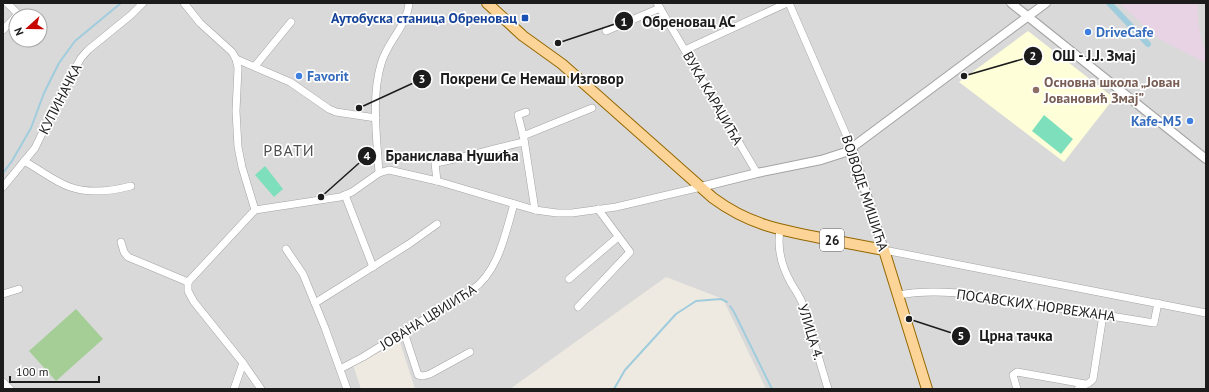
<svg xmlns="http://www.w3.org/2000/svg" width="1209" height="392" viewBox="0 0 1209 392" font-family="'PT Sans',sans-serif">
	<rect width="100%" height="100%" fill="#eeeae1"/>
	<path fill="#dad9d9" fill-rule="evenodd" d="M3 3H1206V389H766L723 299 666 277 510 389H415L400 342 353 365 361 389H3ZM16 16H40V40H16Z"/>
	<path fill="#e7d3e3" d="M1119 3H1197L1199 26 1201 38 1206 54V63L1159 39Z"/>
	<path fill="#feffd9" d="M1028 31 1114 98 1064 162 959 82Z"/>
	<path fill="#a4ce95" d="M76 309 103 339 56 381 29 351Z"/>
	<g fill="#7ddfbc">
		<path d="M1044 115 1073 139 1061 154 1032 131Z"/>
		<path d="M265 166 283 189 274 197 255 175Z"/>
	</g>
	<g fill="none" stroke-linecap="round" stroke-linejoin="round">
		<g stroke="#a0cddd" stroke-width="2">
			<path d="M3 173 12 161 31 128 44 93 59 63 75 41 121 3"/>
			<path d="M730 306 734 312 772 389"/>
			<path d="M614 389 625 370 676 314 696 301 721 299 727 302"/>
		</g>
		<path stroke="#a0cddd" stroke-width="6" d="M1109 3 1148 44"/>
		<g stroke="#a3a3a3" stroke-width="8">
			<g id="minor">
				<path d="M184 3 200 23 232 52 236 59 238 68 236 111 238 147 242 167 255 210"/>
				<path d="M657 3 757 173"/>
				<path d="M789 3 852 148"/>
				<path d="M3 30 18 14 7 3"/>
				<path d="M606 31 660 8"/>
				<path d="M685 50 787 3"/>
				<path d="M236 59 290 82 329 109 336 112 376 118"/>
				<path d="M255 66 291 22"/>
				<path d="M526 112 518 115 524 139 535 210"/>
				<path d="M523 136 592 108"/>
				<path d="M24 161C39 169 55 182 70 187 90 194 112 191 131 186"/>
				<path d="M379 173C377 138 371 98 381 64 387 42 407 26 409 3"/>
				<path d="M437 181 435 163C465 158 494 148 524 142"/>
				<path d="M3 187 35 148 66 84 81 58 88 50 131 15 143 3"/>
				<path d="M345 195 373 267"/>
				<path d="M780 230C777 248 782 267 791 283 795 290 800 296 803 305L828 389"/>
				<path d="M121 242 124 252 128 257 188 282"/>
				<path d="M286 249 303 274 325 328 347 389"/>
				<path d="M884 250 1206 313"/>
				<path d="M569 279 618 237"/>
				<path d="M188 282 255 210 340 197 352 192 379 173 389 170 437 181 535 210 557 213H572L616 207 701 187"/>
				<path d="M188 282V291L194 302 243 363 261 389"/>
				<path d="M3 294 19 289"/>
				<path d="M898 295C940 287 983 296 1025 303 1068 309 1111 316 1154 323L1158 303"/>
				<path d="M315 303 409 244 437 224"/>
				<path d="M578 307 630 252 598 209"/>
				<path d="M404 332 418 375 423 376 430 374 470 352"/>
				<path d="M340 369 363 357 472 290C499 271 505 234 514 204"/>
				<path d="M3 382 10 389"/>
				<path d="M234 389 243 363"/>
				<path d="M1017 389 1013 375 1017 372 1085 384"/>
				<path d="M1078 389C1083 385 1090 384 1093 379L1103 315"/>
			</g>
		</g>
		<g stroke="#a3a3a3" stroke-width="10">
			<g id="tertiary">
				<path d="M1011 3 1206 159"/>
				<path d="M852 148 884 250"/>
				<path d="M701 187 757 173 821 160 846 152 1046 3"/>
			</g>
		</g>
		<g stroke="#946800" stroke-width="12">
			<path id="primary" d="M487 3 523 36 562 64 713 198C748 224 779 230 821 238 842 242 863 246 884 250L927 389"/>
		</g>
		<use href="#minor" stroke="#fff" stroke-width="7"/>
		<use href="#tertiary" stroke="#fff" stroke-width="8"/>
		<use href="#primary" stroke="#fdd497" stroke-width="10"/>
	</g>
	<rect fill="#1a4fb4" stroke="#fff" stroke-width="1.5" x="521" y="14" width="8" height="8" rx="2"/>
	<g fill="#3f7fe0" stroke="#fff" stroke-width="1.5">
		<circle cx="1088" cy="32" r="4"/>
		<circle cx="299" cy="76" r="4"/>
		<circle cx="1190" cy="121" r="4"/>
	</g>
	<circle fill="#8d6e63" stroke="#fff" stroke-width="1.5" cx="1036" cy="90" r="4"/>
	<g text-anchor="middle" stroke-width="3.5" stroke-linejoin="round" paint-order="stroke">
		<rect fill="#fff" stroke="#606060" stroke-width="1" x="820" y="229" width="24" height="22" rx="3"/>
		<g font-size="13" font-weight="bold" fill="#1c1c1c">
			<text x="832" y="245">26</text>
		</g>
		<g font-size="14" font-weight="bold" fill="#164399" stroke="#fff" text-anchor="end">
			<text x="517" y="23">Аутобуска станица Обреновац</text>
		</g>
		<g font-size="14" font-weight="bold" fill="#366cbe" stroke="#fff" text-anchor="start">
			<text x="1096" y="37">DriveCafe</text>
			<text x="307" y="81">Favorit</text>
			<text x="1182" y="126" text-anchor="end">Kafe-M5</text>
		</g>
		<g font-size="14" font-weight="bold" fill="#785e54" stroke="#fff" text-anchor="start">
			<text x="1044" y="87">Основна школа „Јован<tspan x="1044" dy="16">Јовановић Змај”</tspan></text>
		</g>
		<g font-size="14" fill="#1c1c1c" stroke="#fff">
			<text transform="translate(713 98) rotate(60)" y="5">ВУКА КАРАЏИЋА</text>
			<text transform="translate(60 99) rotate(-63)" y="5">КУПИНАЧКА</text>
			<text transform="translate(865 193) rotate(72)" y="5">ВОЈВОДЕ МИШИЋА</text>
			<text transform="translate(1036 305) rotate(8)" y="5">ПОСАВСКИХ НОРВЕЖАНА</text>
			<text transform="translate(428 317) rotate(-32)" y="5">ЈОВАНА ЦВИЈИЋА</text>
			<text transform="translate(811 332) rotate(73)" y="5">УЛИЦА 4.</text>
		</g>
		<g font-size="16" letter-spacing="1" fill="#4f4f4f" stroke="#fff">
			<text x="289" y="156">РВАТИ</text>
		</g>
	</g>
	<path fill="none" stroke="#1c1c1c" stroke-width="1.5" d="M558 43L624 21M964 76L1033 56M359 108L422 79M321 197L367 156M909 319L961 336"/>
	<g fill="#1c1c1c" stroke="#fff" stroke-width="1.5">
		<circle cx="558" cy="43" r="4"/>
		<circle cx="964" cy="76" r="4"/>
		<circle cx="359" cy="108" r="4"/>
		<circle cx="321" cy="197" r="4"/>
		<circle cx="909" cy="319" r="4"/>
		<circle cx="624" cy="21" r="10"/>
		<circle cx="1033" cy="56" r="10"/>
		<circle cx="422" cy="79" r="10"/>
		<circle cx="367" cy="156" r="10"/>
		<circle cx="961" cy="336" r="10"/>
	</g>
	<g font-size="12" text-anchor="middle" font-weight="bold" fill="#fff">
		<text x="624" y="26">1</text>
		<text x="1033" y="60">2</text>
		<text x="422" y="83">3</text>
		<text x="367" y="160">4</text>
		<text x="961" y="340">5</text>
	</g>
	<g font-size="15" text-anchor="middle" font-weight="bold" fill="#1c1c1c" stroke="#fff" stroke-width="3.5" stroke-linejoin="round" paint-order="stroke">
		<text x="689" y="27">Обреновац АС</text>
		<text x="1094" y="61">ОШ - Ј.Ј. Змај</text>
		<text x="532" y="84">Покрени Се Немаш Изговор</text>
		<text x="452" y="161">Бранислава Нушића</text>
		<text x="1016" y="341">Црна тачка</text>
	</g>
	<rect width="1209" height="392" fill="none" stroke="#1c1c1c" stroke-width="8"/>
	<g transform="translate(28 28) rotate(249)"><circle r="19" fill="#ffffff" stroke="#a4a4a4"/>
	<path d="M0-3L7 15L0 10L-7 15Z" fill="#c80600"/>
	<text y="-6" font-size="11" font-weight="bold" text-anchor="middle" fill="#1c1c1c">N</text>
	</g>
	<path d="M10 376v6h89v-6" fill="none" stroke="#1c1c1c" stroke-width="2"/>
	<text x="16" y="376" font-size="12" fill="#1c1c1c" stroke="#ffffff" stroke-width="3" paint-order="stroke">100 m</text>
</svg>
